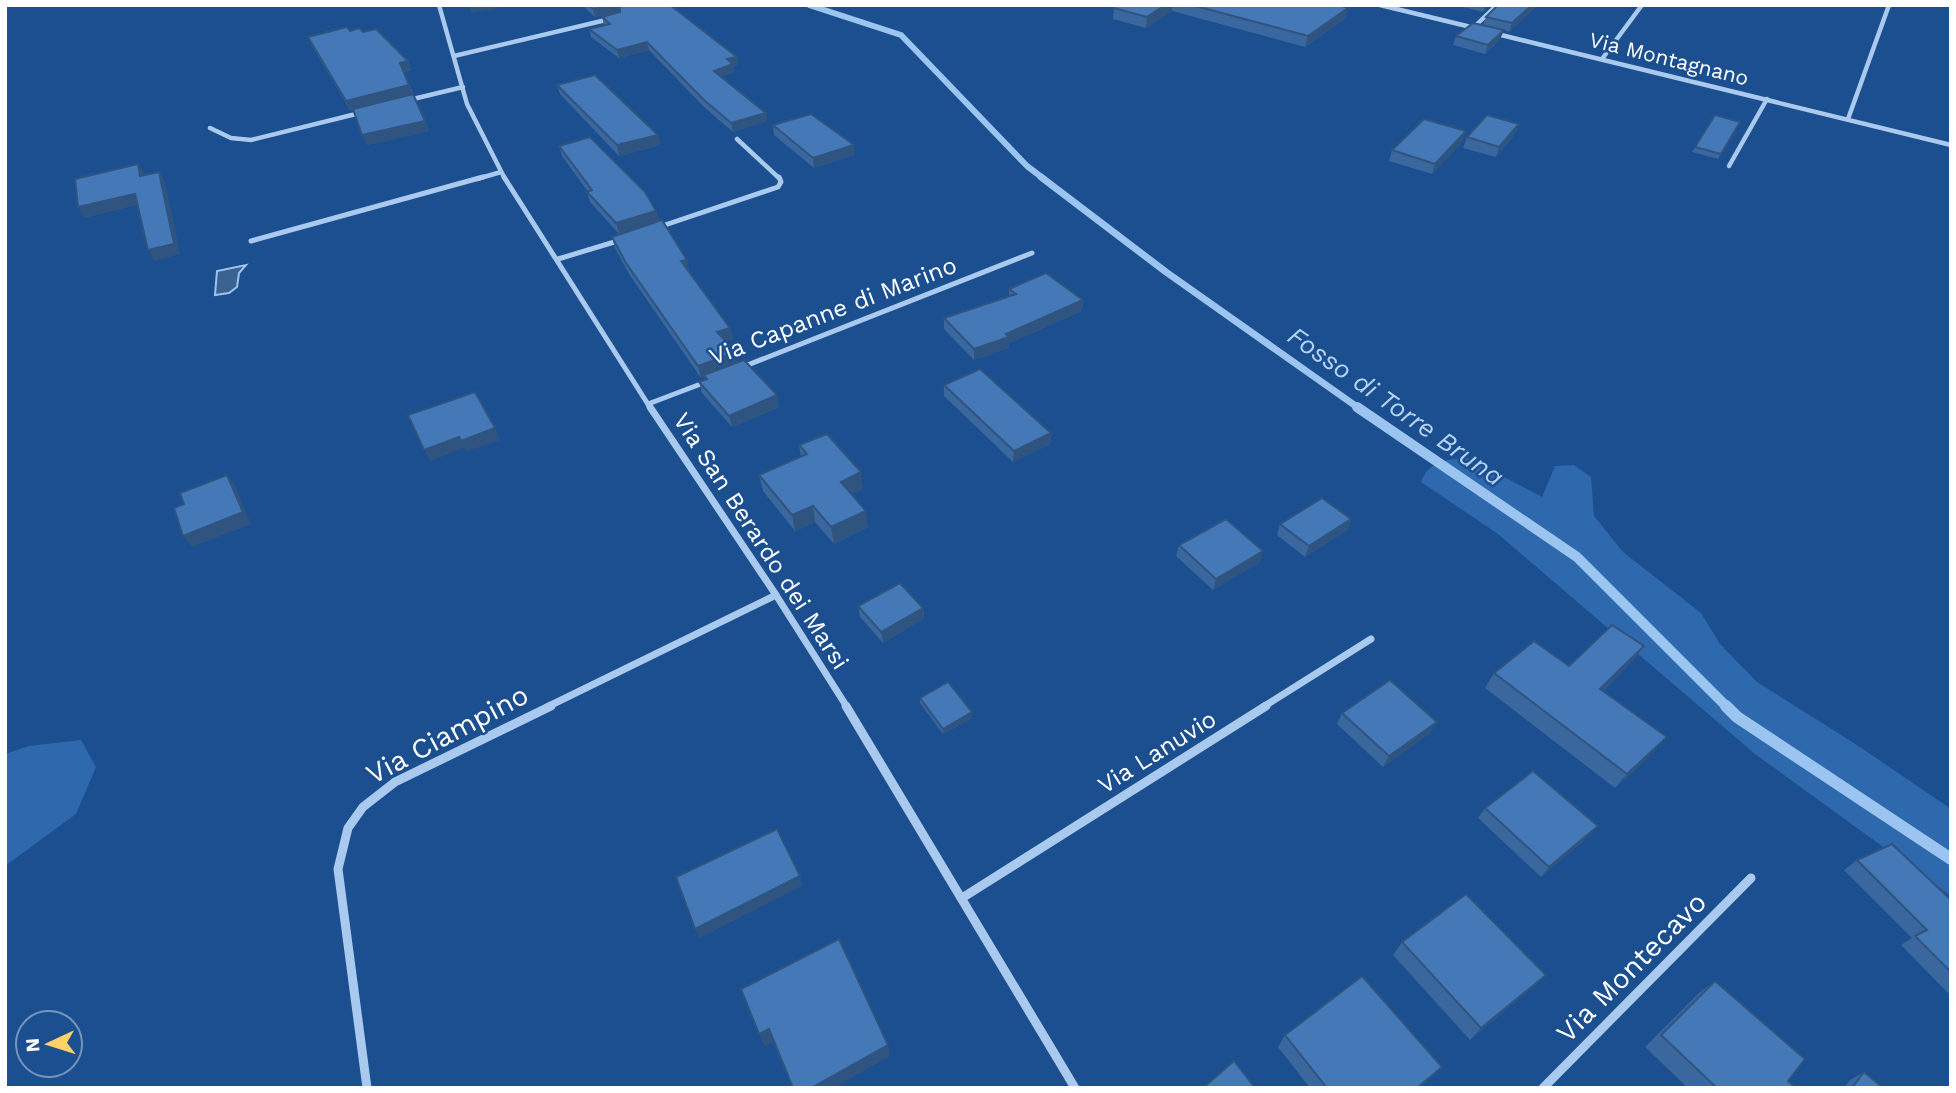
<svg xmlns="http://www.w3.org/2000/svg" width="1956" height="1093" viewBox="0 0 1956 1093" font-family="'Work Sans',sans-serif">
	<rect width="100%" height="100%" fill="#1b4f8f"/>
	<g fill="#2e69ad">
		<path d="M1468 458 1542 497 1555 466 1574 465 1591 477 1594 516 1623 552 1701 613 1720 644 1757 682 1857 745 1951 809V896L1755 754 1498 534 1421 482C1428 461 1448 459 1468 458Z"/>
		<path d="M81 740 96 767 76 814 5 866V754L29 746Z"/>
	</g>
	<path fill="#3c6290" stroke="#9cc4f0" stroke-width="2" d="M246 265 239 273 237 287 229 293 215 295 217 271Z"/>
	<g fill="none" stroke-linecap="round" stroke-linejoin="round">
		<path stroke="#9cc4f0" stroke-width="6" d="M809 5 901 35 1027 166 1044 179"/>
		<path stroke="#9cc4f0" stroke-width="7" d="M1041 177 1166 272 1360 409"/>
		<path stroke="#9cc4f0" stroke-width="10" d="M1357 407 1577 557 1727 707"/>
		<path stroke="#9cc4f0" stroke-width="12" d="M1726 706 1737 717 1951 859"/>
		<g stroke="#a9c9ee" stroke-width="4.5">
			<path d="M439 5 467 104 505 179"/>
			<path d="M1380 5 1475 28"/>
			<path d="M1473 28 1497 5"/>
			<path d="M1493 33 1951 145"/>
			<path d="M454 56 610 19"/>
			<path d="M1602 59 1642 5"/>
			<path d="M409 100 463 87"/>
			<path d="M1848 119 1889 5"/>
			<path d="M210 128 231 138 251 140 364 112"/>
			<path d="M737 139 780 179"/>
			<path d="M1729 166 1767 99"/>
			<path d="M477 179 501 172"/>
		</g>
		<g stroke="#a9c9ee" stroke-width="5">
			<path d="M504 177 651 409"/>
			<path d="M659 227 778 187 781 182 779 177"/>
			<path d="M251 241 483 177"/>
			<path d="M558 259 621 240"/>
			<path d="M740 368 1032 253"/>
			<path d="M648 404 706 382"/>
		</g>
		<g stroke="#a9c9ee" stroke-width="7">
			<path d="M650 407 776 595 847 707"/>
			<path d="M547 707 776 595"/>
			<path d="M1263 707 1371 639"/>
		</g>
		<g stroke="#a9c9ee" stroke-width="9">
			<path d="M846 706 1075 1088"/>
			<path d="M962 898 1266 706"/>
			<path d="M367 1088 338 869 348 828 363 807 395 782 551 706"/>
			<path d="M1543 1088 1751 878"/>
		</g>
	</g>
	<g fill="#3a679d">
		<path d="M582 5H670L738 65 733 66 734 72 721 77 766 113 767 121 733 132 705 108 649 50 619 58 591 37 589 29 604 25 602 17 615 13 595 17Z"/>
		<path d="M1118 5H1339L1346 18 1305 47 1172 11 1146 28 1113 19 1114 8Z"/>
		<path d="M1455 5H1490L1483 12Z"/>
		<path d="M1498 5H1538L1509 32 1504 30 1500 39 1485 54 1453 45 1456 36 1483 25 1486 17Z"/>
		<path d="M350 31 363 32 408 61 411 70 404 72 429 131 367 145 353 110H350L312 46 308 37Z"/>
		<path d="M557 85 658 135 660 145 619 156 560 94Z"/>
		<path d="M1740 122 1718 159 1692 152 1695 147Z"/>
		<path d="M1519 124 1515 134 1496 157 1463 148 1467 137Z"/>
		<path d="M773 125 854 155 814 168 774 135Z"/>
		<path d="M1463 141 1432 174 1389 161 1392 150Z"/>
		<path d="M559 146 656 211 659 221 687 260 689 270 688 271 730 328 733 339 726 341 738 362 779 407 732 427 702 393 699 382 705 379V376L701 378 629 274 615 248 612 237 650 224 619 234 590 202 587 192H588L562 156Z"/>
		<path d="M1009 289 1083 300 1082 311 1009 343V348L974 360 944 329V318L1009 296Z"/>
		<path d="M944 385 1051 433 1050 444 1013 462 944 396Z"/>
		<path d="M799 445 863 489 851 494 868 527 834 544 815 522 795 531 763 491 759 475 801 457Z"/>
		<path d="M1351 519 1347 530 1305 557 1277 535 1280 524Z"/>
		<path d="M1179 545 1260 562 1213 590 1176 556Z"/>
		<path d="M858 606 923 608 924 618 883 643 860 617Z"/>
		<path d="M1644 646 1633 660 1603 691 1655 751 1615 788 1485 688 1494 673 1569 666Z"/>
		<path d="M920 698 972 712V718L943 734 920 703Z"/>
		<path d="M1342 713 1431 732 1383 767 1337 724Z"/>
		<path d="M1485 808 1598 826 1589 836 1541 877 1478 818Z"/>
		<path d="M1857 860 1951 900V996L1901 945 1912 938 1844 870Z"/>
		<path d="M1402 942 1546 975 1533 987 1470 1040 1393 955Z"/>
		<path d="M1715 981 1788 1081 1796 1088H1688L1645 1047 1699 993Z"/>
		<path d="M1285 1035 1442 1067 1419 1088H1310L1278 1047Z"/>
		<path d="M1864 1072 1883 1088H1844L1850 1080Z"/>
	</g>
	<g fill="#305480">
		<path d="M468 5H496L497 9 471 13Z"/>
		<path d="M616 5H620L622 12 595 17 593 9Z"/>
		<path d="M1165 5H1172V11L1146 28 1147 17Z"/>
		<path d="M1485 5H1490L1483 12Z"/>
		<path d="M1532 5H1538L1509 32 1512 23Z"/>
		<path d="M1348 8 1346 18 1305 47 1308 36Z"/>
		<path d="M1504 30 1500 39 1485 54 1488 45Z"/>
		<path d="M647 42 649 50 619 58 617 50Z"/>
		<path d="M737 57 738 65 733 66 734 72 715 79 714 71 727 59Z"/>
		<path d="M408 61 411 70 403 72 400 63Z"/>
		<path d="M409 85 413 95 350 110 346 101Z"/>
		<path d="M766 113 767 121 733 132 731 123Z"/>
		<path d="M425 121 429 131 367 145 362 135Z"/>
		<path d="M1519 124 1515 134 1496 157 1499 147Z"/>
		<path d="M1466 131 1463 141 1432 174 1435 164Z"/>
		<path d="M658 135 660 145 619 156 617 145Z"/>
		<path d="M854 145V155L814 168 813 158Z"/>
		<path d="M138 164 145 174 147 187 140 176Z"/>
		<path d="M159 172 165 182 180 254 155 261 148 250Z"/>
		<path d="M135 194 141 204 85 218 78 207Z"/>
		<path d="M656 211 659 221 619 234 616 223Z"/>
		<path d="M687 260 689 270 683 272 681 261Z"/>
		<path d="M1083 300 1082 311 1009 343V348L974 360V349L1006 334Z"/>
		<path d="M730 328 733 339 720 343 717 332Z"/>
		<path d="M736 352 738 363 701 378 698 366Z"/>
		<path d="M777 395 779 407 732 427 729 416Z"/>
		<path d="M495 428 500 440 466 452 464 448 430 461 424 450 459 437Z"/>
		<path d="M1051 433 1050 444 1013 462 1014 451Z"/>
		<path d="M861 472 863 489 843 498 841 482Z"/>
		<path d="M227 475 235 486 251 524 192 547 183 536Z"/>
		<path d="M813 506 815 522 795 531 792 515Z"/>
		<path d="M866 511 868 527 834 544 831 527Z"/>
		<path d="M1351 519 1347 530 1305 557 1309 546Z"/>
		<path d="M1263 551 1260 562 1213 590 1216 579Z"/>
		<path d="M923 608 924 618 883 643 881 632Z"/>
		<path d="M1644 646 1633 660 1590 703 1600 689Z"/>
		<path d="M972 712V718L943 734V729Z"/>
		<path d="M1437 722 1431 732 1383 767 1389 756Z"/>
		<path d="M1667 737 1655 751 1615 788 1627 774Z"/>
		<path d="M1598 826 1589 836 1541 877 1549 867Z"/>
		<path d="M800 876 802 886 700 938 695 929Z"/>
		<path d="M1546 975 1533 987 1470 1040 1481 1028Z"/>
		<path d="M769 1029 774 1041 764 1046 759 1034Z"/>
		<path d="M888 1045 890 1056 834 1088H811Z"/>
		<path d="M1442 1067 1419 1088H1417Z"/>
	</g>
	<g fill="#4478b7" stroke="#305480" stroke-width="2">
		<path d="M589 5H616L593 9Z"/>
		<path d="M620 5H670L737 57 727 59 733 64 714 71 766 113 731 123 704 100 647 42 617 50 589 29 610 24 602 17 620 12Z"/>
		<path d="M1118 5H1165L1147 17 1114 8Z"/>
		<path d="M1192 5H1339L1348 8 1308 36Z"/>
		<path d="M1498 5H1532L1512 23 1486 17Z"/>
		<path d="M1473 23 1504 30 1488 45 1456 36Z"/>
		<path d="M347 27 350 31 359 28 363 32 376 29 408 61 400 63 409 85 346 101 308 37Z"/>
		<path d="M595 75 658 135 617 145 557 85Z"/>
		<path d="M413 94 425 121 362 135 353 109Z"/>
		<path d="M811 114 854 145 813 158 773 125Z"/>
		<path d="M1487 115 1519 124 1499 147 1467 137Z"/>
		<path d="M1715 115 1740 122 1721 154 1695 147Z"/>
		<path d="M1424 119 1466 131 1435 164 1392 150Z"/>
		<path d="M590 137 645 192 656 211 616 223 587 192 592 190 559 146Z"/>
		<path d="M138 164 140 176 159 172 174 244 148 250 135 194 78 207 75 179Z"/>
		<path d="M662 220 687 260 681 261 730 328 717 332 736 352 698 366 626 263 612 237Z"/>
		<path d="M1046 273 1083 300 1006 334 1009 337 974 349 944 318 1016 294 1009 289Z"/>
		<path d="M744 360 777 395 729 416 699 382 707 379 704 375Z"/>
		<path d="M980 369 1051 433 1014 451 944 385Z"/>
		<path d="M475 392 495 428 461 441 459 437 424 450 408 415Z"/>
		<path d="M827 434 861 472 841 482 866 511 831 527 813 506 792 515 759 475 807 454 799 445Z"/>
		<path d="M227 475 243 512 183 536 174 508 184 504 180 493Z"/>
		<path d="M1322 498 1351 519 1309 546 1280 524Z"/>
		<path d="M1226 519 1263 551 1216 579 1179 545Z"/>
		<path d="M900 583 923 608 881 632 858 606Z"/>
		<path d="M1612 625 1644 646 1600 689 1667 737 1627 774 1494 673 1534 641 1569 666Z"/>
		<path d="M1390 680 1437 722 1389 756 1342 713Z"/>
		<path d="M948 682 972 712 943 729 920 698Z"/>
		<path d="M1533 771 1598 826 1549 867 1485 808Z"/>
		<path d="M777 829 800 876 695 929 676 877Z"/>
		<path d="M1892 844 1951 900V972L1915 936 1927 930 1857 860Z"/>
		<path d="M1466 894 1546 975 1481 1028 1402 942Z"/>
		<path d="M839 939 888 1045 811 1088H793L769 1029 759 1034 741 989Z"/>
		<path d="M1362 976 1442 1067 1417 1088H1327L1285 1035Z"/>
		<path d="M1715 981 1805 1059 1788 1081 1796 1088H1717L1661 1035Z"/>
		<path d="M1234 1061 1255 1088H1203Z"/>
		<path d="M1864 1072 1883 1088H1852Z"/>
	</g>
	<g text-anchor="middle" stroke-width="5" stroke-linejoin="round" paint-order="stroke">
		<g font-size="21" fill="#fff" stroke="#1b4f8f">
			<text transform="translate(1669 59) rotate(14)" y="7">Via Montagnano</text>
		</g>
		<g font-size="24" fill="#fff" stroke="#1b4f8f">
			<text transform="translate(833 311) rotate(-21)" y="8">Via Capanne di Marino</text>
			<text transform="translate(761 541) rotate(57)" y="8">Via San Berardo dei Marsi</text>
			<text transform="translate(1157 752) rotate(-32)" y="8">Via Lanuvio</text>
		</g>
		<g font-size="26" font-style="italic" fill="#b5d3f5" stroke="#1b4f8f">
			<text transform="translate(1396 406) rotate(35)" y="9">Fosso di Torre Bruna</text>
		</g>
		<g font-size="28" fill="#fff" stroke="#1b4f8f">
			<text transform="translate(447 734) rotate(-28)" y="10">Via Ciampino</text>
			<text transform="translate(1631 967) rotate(-45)" y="10">Via Montecavo</text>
		</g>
	</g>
	<rect width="1956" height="1093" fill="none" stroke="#ffffff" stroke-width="14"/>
	<g transform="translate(49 1044) rotate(266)"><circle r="33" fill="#1b4f8f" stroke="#7695bc" stroke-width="2"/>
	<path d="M0-5L12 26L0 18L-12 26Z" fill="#ffd166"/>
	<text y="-10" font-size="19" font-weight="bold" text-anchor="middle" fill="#ffffff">N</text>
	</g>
</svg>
